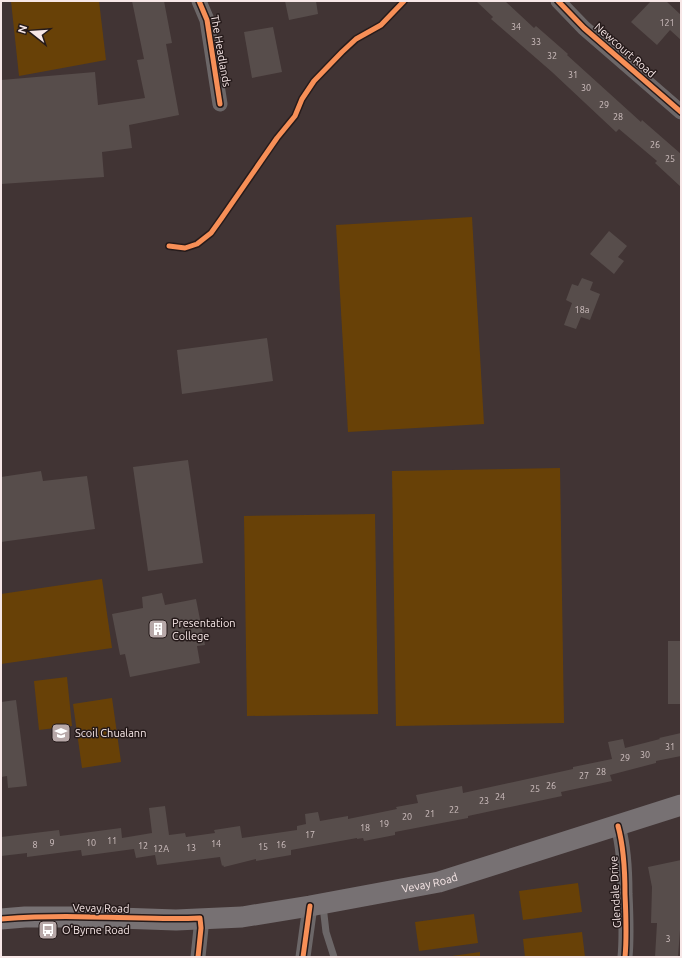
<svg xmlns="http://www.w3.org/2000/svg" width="682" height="958" viewBox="0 0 682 958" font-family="Ubuntu,sans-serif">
	<rect width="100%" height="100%" fill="#413434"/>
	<g fill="#684107">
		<path d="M11 1H99L106 60 19 76Z"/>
		<path d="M472 217 484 424 348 432 336 225Z"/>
		<path d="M560 468 564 723 396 726 392 471Z"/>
		<path d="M375 514 378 714 247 716 244 516Z"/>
		<path d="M102 579 112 648 1 664V594Z"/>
		<path d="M67 677 72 726 39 730 34 681Z"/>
		<path d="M112 698 121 762 82 768 73 704Z"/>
		<path d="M578 883 582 912 523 920 519 891Z"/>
		<path d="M474 914 478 943 419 951 415 922Z"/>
		<path d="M582 932 585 957H525L523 939Z"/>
		<path d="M480 952V957H445Z"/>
	</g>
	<g fill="#574d4b">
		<path d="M132 1H164L172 43 166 44 179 115 129 125 132 148 102 152 104 177 1 184V80L95 72 98 105 145 98 137 60 144 59Z"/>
		<path d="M285 1H316L318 14 289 20Z"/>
		<path d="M476 1H505L534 28 536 26 568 54 567 55 641 122 642 120 681 154V187L655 163 657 161 619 129 616 132 552 72 491 19 493 17Z"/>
		<path d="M651 1H666L681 15V40L670 30 657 45 631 22Z"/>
		<path d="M273 27 282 72 252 78 244 32Z"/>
		<path d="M609 231 627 246 618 257 624 261 614 274 590 254Z"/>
		<path d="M582 278 593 282 590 290 600 294 590 320 581 317 576 329 564 325 572 303 566 300 572 284 578 286Z"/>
		<path d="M267 338 273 381 182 394 177 350Z"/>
		<path d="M188 460 203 563 148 571 133 467Z"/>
		<path d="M41 471 43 481 87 476 95 529 1 542V477Z"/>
		<path d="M162 593 165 605 196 599 205 645 197 646 200 663 130 677 125 654 120 655 112 614 143 608 142 597Z"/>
		<rect x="668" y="641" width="13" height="63"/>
		<path d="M16 700 27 786 8 788 7 776 1 777V702Z"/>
		<path d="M681 733V756L656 761V763L610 775 612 781 561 792 562 796 468 816V818L395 832V835L364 841 363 838 357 839V838L291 850V855L256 861V859L224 867 223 865 222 866 220 857 157 865 155 855 136 858 134 849 82 856 81 850 27 857V853L1 856V837L59 830 60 836 121 828 122 838 152 833 149 808 165 806 169 835 185 833 186 837 215 833 214 830 240 826 242 838 297 830V826L306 824 305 814 318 812 320 821 348 816V819L397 809 396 807 418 803 416 795 462 786 463 793 573 769V767L612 759 608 742 623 739 625 748 660 739 659 738Z"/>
		<path d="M681 860V917L678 957H655L657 923H651L652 887 648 867Z"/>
	</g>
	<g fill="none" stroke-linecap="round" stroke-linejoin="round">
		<g stroke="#6c6768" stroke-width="7">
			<path d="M169 246 185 248 197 244 211 233 221 219 277 138 295 116 302 99 314 81 342 52 356 39 381 25 404 1"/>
			<path d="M323 906 326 932 334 957"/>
		</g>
		<g stroke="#6c6768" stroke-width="15">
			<path d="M199 1 207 20 220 104"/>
			<path d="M558 1 584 28 681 112"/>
			<path d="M618 826C624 848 625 871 625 894 626 915 627 936 625 957"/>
			<path d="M198 957 201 928 200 918"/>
			<path d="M303 957 310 906"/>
		</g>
		<path stroke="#777173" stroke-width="21" id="s1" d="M1 919 25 917H90L176 920 242 917 310 906 439 882 681 805"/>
		<g stroke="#251a1a" stroke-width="8">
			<g id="cycleway">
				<path d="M199 1 207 20 220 104"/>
				<path d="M558 1 584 28 681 112"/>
				<path d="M169 246 185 248 197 244 211 233 221 219 277 138 295 116 302 99 314 81 342 52 356 39 381 25 404 1"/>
				<path d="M618 826C624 848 625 871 625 894 626 915 627 936 625 957"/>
				<path d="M1 919C30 917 60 916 90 917 126 917 163 920 200 918L201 928 198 957"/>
				<path d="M303 957 310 906"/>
			</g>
		</g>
		<use href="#cycleway" stroke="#f78f57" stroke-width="5"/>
	</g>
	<defs>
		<g id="building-square" transform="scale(1)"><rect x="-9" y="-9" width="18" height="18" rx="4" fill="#b7a8a8" stroke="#251a1a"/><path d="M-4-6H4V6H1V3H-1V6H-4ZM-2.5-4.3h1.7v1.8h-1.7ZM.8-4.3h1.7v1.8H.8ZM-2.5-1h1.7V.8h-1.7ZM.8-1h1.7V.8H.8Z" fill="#fff"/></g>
		<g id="school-square" transform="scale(1)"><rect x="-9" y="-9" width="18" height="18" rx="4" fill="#b7a8a8" stroke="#251a1a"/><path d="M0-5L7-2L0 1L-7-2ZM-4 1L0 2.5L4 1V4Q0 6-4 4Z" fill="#fff"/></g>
		<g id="bus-square" transform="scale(1)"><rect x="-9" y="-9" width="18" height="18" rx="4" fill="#b7a8a8" stroke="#251a1a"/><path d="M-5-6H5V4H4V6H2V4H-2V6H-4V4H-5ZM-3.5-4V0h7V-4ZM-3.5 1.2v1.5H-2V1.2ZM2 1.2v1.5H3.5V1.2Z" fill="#fff"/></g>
	</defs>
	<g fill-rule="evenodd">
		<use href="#building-square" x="158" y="629"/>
		<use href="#school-square" x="61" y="733"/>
		<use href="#bus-square" x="48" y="930"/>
	</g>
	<g text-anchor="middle" stroke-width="3" stroke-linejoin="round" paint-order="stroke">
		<g font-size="9" fill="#cfc0c0">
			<text x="667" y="26">121</text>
			<text x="516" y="30">34</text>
			<text x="536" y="45">33</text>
			<text x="552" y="59">32</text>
			<text x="573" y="78">31</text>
			<text x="586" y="91">30</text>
			<text x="604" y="108">29</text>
			<text x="618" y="120">28</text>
			<text x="655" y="148">26</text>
			<text x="670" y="162">25</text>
			<text x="582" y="313">18a</text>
			<text x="670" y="750">31</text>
			<text x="645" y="758">30</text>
			<text x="625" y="761">29</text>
			<text x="601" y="775">28</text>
			<text x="584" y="779">27</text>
			<text x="551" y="789">26</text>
			<text x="535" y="792">25</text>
			<text x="500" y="800">24</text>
			<text x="484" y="804">23</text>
			<text x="454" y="813">22</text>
			<text x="430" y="817">21</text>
			<text x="407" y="820">20</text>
			<text x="384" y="827">19</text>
			<text x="365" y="831">18</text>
			<text x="310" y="838">17</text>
			<text x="112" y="844">11</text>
			<text x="52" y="846">9</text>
			<text x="91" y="846">10</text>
			<text x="216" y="847">14</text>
			<text x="35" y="848">8</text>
			<text x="281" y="848">16</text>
			<text x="143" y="849">12</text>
			<text x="263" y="850">15</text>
			<text x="191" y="851">13</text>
			<text x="161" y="852">12A</text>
			<text x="668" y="942">3</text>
		</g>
		<g font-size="11" fill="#f7e7e7" stroke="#251a1a">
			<text transform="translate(625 50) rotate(41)" y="4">Newcourt Road</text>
			<text transform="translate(221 51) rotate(80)" y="4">The Headlands</text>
			<text dy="4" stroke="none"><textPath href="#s1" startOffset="432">Vevay Road</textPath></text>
			<text transform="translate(615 892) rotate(-93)" y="4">Glendale Drive</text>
			<text transform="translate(101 908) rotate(1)" y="4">Vevay Road</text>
		</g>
		<g font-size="11" fill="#f7e7e7" stroke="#251a1a" text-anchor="start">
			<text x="172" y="627">Presentation<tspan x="172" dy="13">College</tspan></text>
			<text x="75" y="737">Scoil Chualann</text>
			<text x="62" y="934">O'Byrne Road</text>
		</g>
	</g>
	<rect width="682" height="958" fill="none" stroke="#f7e7e7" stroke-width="4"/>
	<g transform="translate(32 32) rotate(287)" stroke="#251a1a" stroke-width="3" paint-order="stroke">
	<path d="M0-3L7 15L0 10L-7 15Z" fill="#f7e7e7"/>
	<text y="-6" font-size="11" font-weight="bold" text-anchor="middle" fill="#f7e7e7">N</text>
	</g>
</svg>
